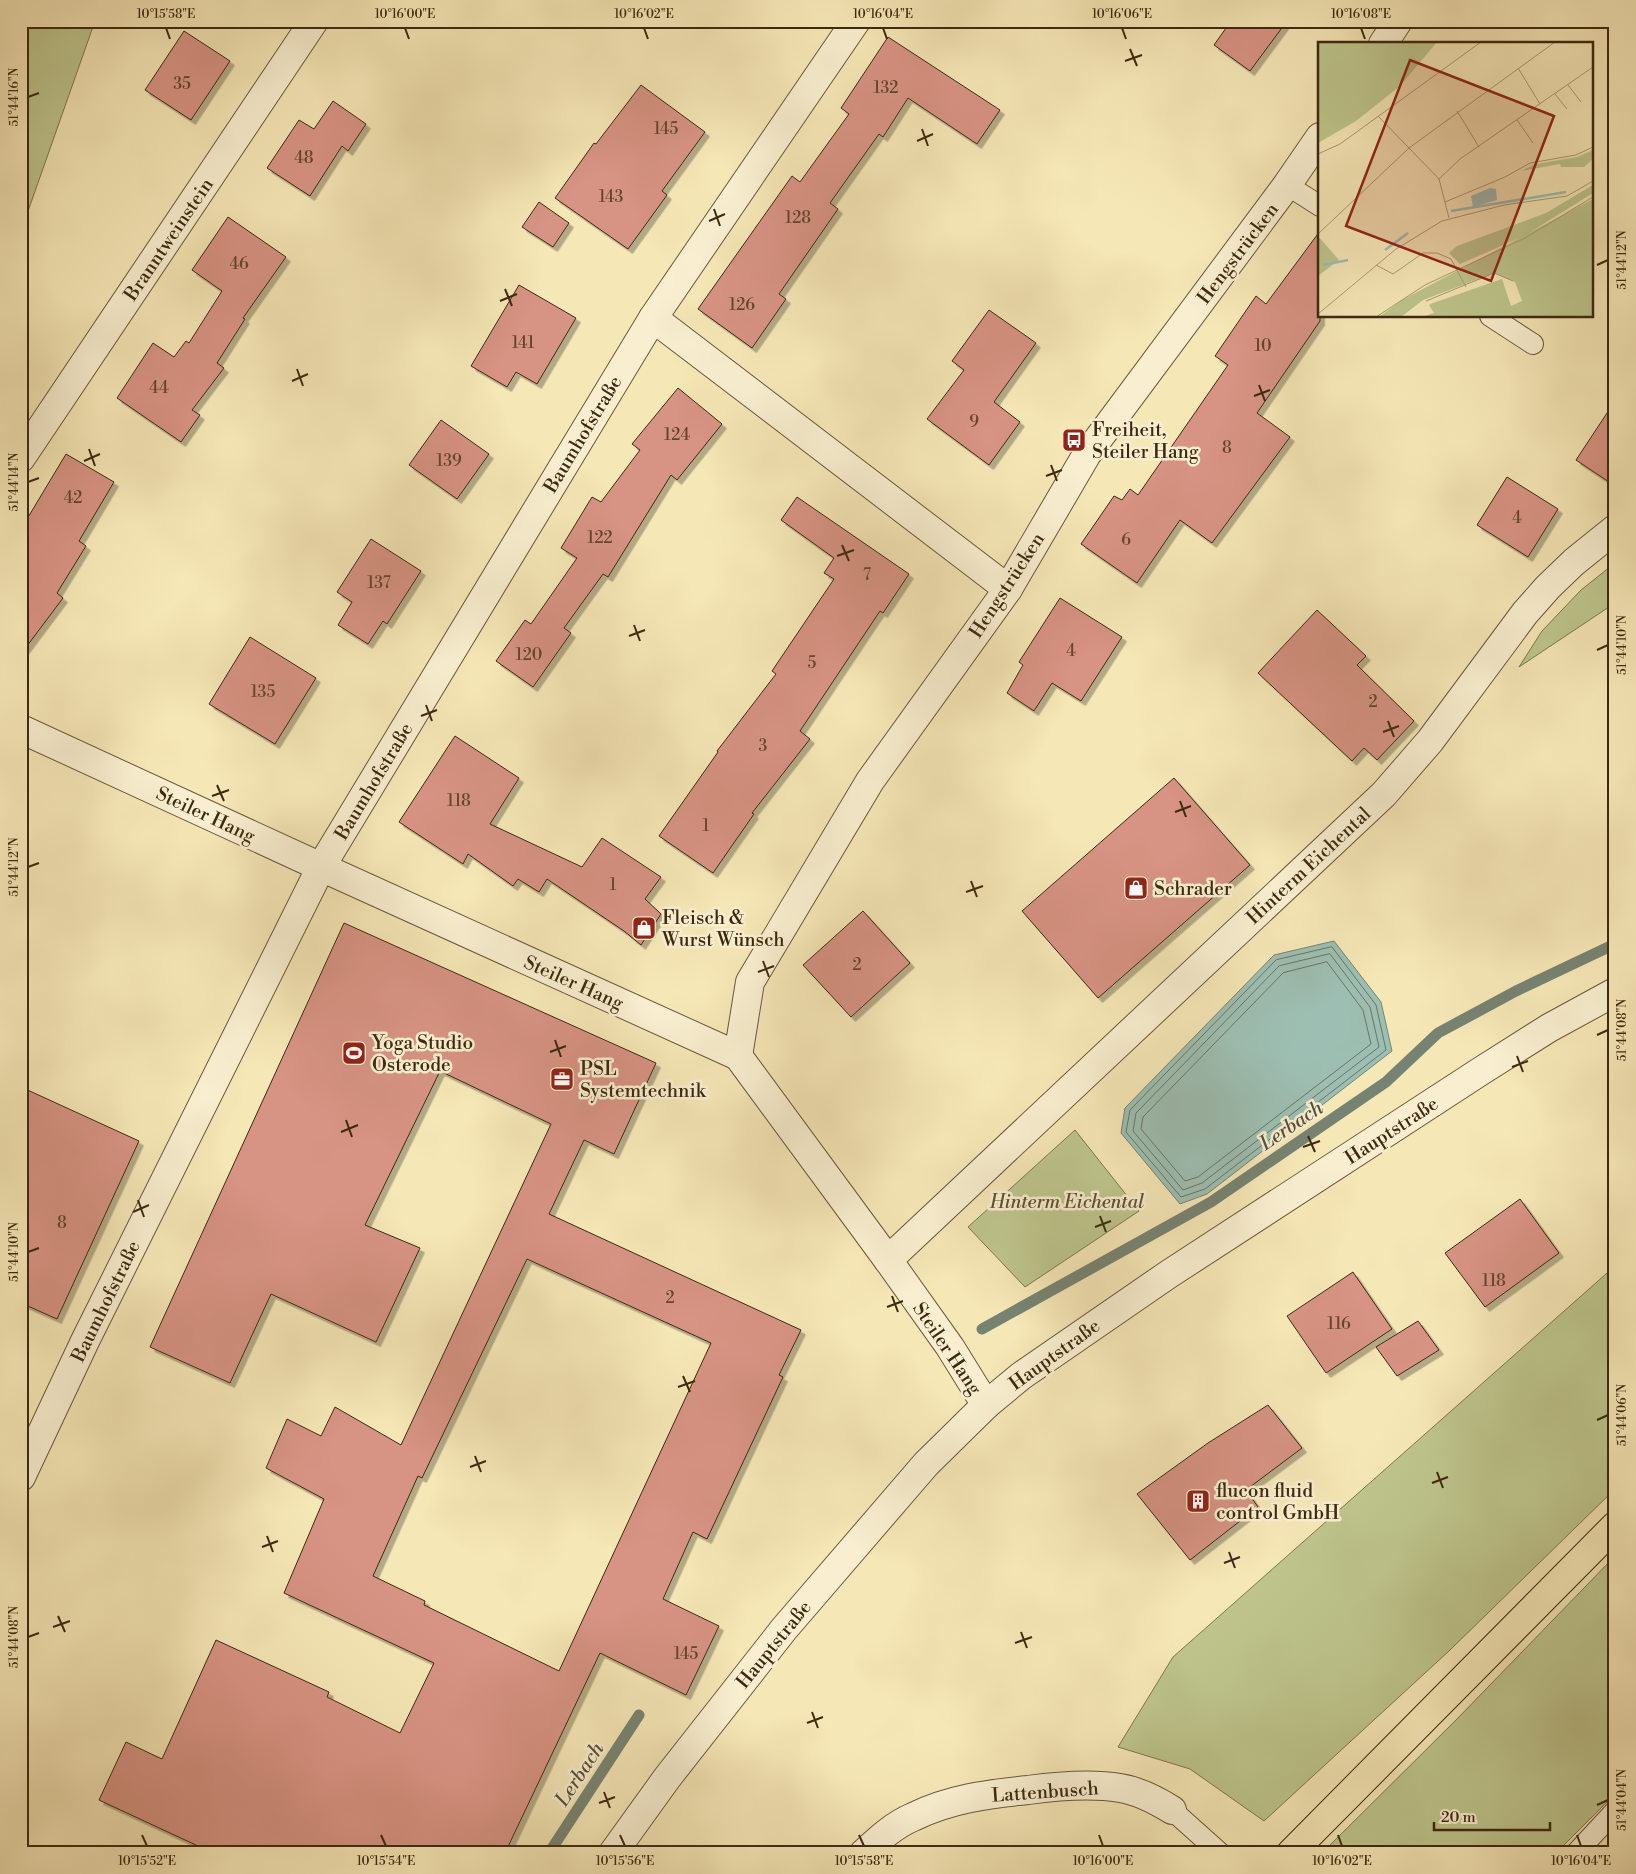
<svg xmlns="http://www.w3.org/2000/svg" width="1636" height="1874" viewBox="0 0 1636 1874" font-family="'Libre Bodoni',serif">
	<defs>
		<filter id="shadow"><feDropShadow dx="4.5" dy="4.5" stdDeviation="0" flood-color="#0004"/></filter>
	</defs>
	<rect width="100%" height="100%" fill="#f6e7b7"/>
	<filter id="stains"><feTurbulence type="fractalNoise" baseFrequency=".004" numOctaves="4"/><feColorMatrix values="0 0 0 0 .2 0 0 0 0 .09 0 0 0 0 .02 0 0 0 .5 -.17"/></filter>
	<radialGradient id="worn" r=".72"><stop offset=".6" stop-color="#630" stop-opacity="0"/><stop offset="1" stop-color="#630" stop-opacity=".3"/></radialGradient>
	<g fill="#bec58d" stroke="#7e774e">
		<path d="M21 21H95L21 231Z"/>
		<path d="M1615 563V603L1519 667 1542 631 1581 590Z"/>
		<path d="M1075 1130 1139 1211 1025 1287 968 1227Z"/>
		<path d="M1615 1266V1489L1449 1651 1264 1821 1190 1769 1118 1747 1173 1657Z"/>
		<path d="M1615 1556V1794L1556 1853H1322L1457 1719Z"/>
	</g>
	<path fill="#9dbfb3" stroke="#778372" d="M1334 941 1381 1002 1392 1051 1207 1194 1180 1204 1121 1133 1125 1108 1274 955Z"/>
	<g fill="none" stroke-linecap="round" stroke-linejoin="round">
		<g stroke="#6d7462" stroke-width="1">
			<path d="M1332 947 1376 1005 1386 1050 1205 1189 1181 1197 1126 1132 1130 1110 1276 960Z"/>
			<path d="M1330 954 1370 1007 1379 1047 1202 1183 1183 1190 1133 1131 1136 1113 1279 966Z"/>
			<path d="M1327 962 1363 1010 1371 1044 1198 1177 1185 1181 1141 1129 1143 1117 1283 973Z"/>
		</g>
		<g stroke="#778372" stroke-width="11">
			<path d="M982 1329 1211 1202 1386 1082 1438 1033 1516 991 1615 944"/>
			<path d="M549 1853 639 1715"/>
		</g>
	</g>
	<g fill="#d79383" stroke="#3d2910" fill-rule="evenodd" filter="url(#shadow)">
		<path d="M1231 21H1287L1250 71 1214 45Z"/>
		<path d="M184 31 230 61 191 120 145 90Z"/>
		<path d="M888 37 1000 110 977 144 908 98 883 137 879 134 830 203 838 209 779 294 786 299 752 348 698 309 792 176 800 182 849 114 841 108Z"/>
		<path d="M641 85 705 132 662 191 667 195 628 249 555 198 594 143 596 144Z"/>
		<path d="M333 101 366 124 348 151 342 146 310 196 267 168 299 120 314 129Z"/>
		<path d="M539 202 569 223 553 247 522 227Z"/>
		<path d="M228 217 286 257 243 318 245 319 217 363 224 368 192 410 200 415 181 442 117 398 153 343 174 357 186 341 189 343 222 291 192 270Z"/>
		<path d="M1320 231V321L1257 413 1290 437 1212 543 1180 520 1137 583 1081 544 1114 496 1122 500 1130 489 1138 495 1228 365 1215 356 1256 296 1266 304Z"/>
		<path d="M519 285 576 318 537 384 516 372 507 387 471 366Z"/>
		<path d="M989 310 1036 343 994 402 1020 422 989 465 927 419 964 370 952 361Z"/>
		<path d="M678 388 722 424 677 480 671 475 608 577 603 574 564 628 571 633 533 687 496 661 525 620 531 624 577 558 561 548 592 497 601 502 640 450 632 444Z"/>
		<path d="M1615 401V486L1576 460Z"/>
		<path d="M441 420 489 454 457 499 409 465Z"/>
		<path d="M66 454 114 482 79 541 86 546 57 593 63 598 21 654V529Z"/>
		<path d="M1507 477 1558 509 1528 557 1477 525Z"/>
		<path d="M797 497 909 574 883 613 880 611 800 731 810 739 752 813 754 814 713 873 659 836 718 752 717 751 776 674 772 671 834 579 824 573 834 558 781 520Z"/>
		<path d="M371 539 421 571 387 624 383 621 368 644 338 625 352 602 337 592Z"/>
		<path d="M1060 598 1122 637 1081 701 1052 683 1034 711 1007 693 1023 665 1019 662Z"/>
		<path d="M1317 610 1366 656 1357 665 1414 721 1377 760 1364 748 1352 761 1258 673Z"/>
		<path d="M250 637 316 678 275 744 209 704Z"/>
		<path d="M455 736 519 778 490 824 582 867 602 838 661 877 645 899 661 914 641 945 624 931 547 879 539 892 518 879 513 886 468 854 463 864 399 822Z"/>
		<path d="M1174 778 1250 865 1098 998 1022 911Z"/>
		<path d="M863 911 910 963 851 1017 803 965Z"/>
		<path d="M344 923 656 1063 614 1154 584 1140 549 1214 801 1330 779 1375 783 1377 707 1539 693 1532 663 1599 719 1626 686 1695 600 1653 505 1853H213L99 1800 126 1742 162 1759 216 1640 329 1692 327 1697 400 1733 434 1663 284 1593 324 1499 266 1468 287 1419 321 1436 335 1407 401 1445 551 1124 440 1071 365 1225 420 1248 376 1342 271 1294 230 1383 150 1347ZM527 1259 711 1343 559 1671 424 1605 425 1601 373 1576 418 1476 422 1478Z"/>
		<path d="M21 1087 139 1141 57 1319 21 1303Z"/>
		<path d="M1520 1199 1559 1253 1485 1307 1445 1253Z"/>
		<path d="M1353 1272 1392 1329 1326 1373 1287 1316Z"/>
		<path d="M1418 1321 1439 1350 1397 1376 1376 1347Z"/>
		<path d="M1268 1405 1302 1448 1246 1490 1258 1507 1190 1560 1137 1494 1208 1443Z"/>
	</g>
	<g fill="none" stroke-linecap="round" stroke-linejoin="round">
		<g stroke="#6b583a" stroke-width="22">
			<g id="service">
				<path d="M1287 185 1320 206"/>
				<path d="M1490 316 1533 344"/>
				<path d="M1172 1810 1220 1853"/>
				<path d="M1576 1853 1615 1811"/>
			</g>
		</g>
		<g stroke="#6b583a" stroke-width="30">
			<g id="minor">
				<path d="M1383 44 1398 21"/>
				<path d="M653 318 1008 589"/>
				<path d="M21 458 314 21"/>
				<path d="M21 729 321 867 738 1056 888 1260 950 1347 986 1405"/>
				<path d="M738 1056 750 982 870 781 1008 589 1087 454 1287 185 1320 137"/>
				<path d="M888 1260 1384 794 1430 741 1525 613 1548 587 1574 562 1615 529"/>
				<path d="M21 1477 85 1341 321 867 653 318 856 21"/>
				<path d="M864 1853C879 1839 894 1825 913 1817 949 1799 988 1794 1028 1790 1058 1786 1090 1783 1120 1788 1139 1791 1156 1800 1172 1810"/>
			</g>
		</g>
		<g stroke="#6b583a" stroke-width="30">
			<path id="tertiary" d="M613 1853 667 1778 784 1629 926 1464 986 1405 1021 1376 1169 1274 1481 1071 1549 1028 1615 992"/>
		</g>
		<g stroke="#3d2910" stroke-width="30">
			<path id="primary" d="M1291 1853 1615 1526"/>
		</g>
		<use href="#service" stroke="#f9efd0" stroke-width="20"/>
		<use href="#minor" stroke="#f9efd0" stroke-width="28"/>
		<use href="#tertiary" stroke="#f9efd0" stroke-width="28"/>
		<use href="#primary" stroke="#f6e7b7" stroke-width="28"/>
	</g>
	<path fill="none" stroke="#3d2910" stroke-width="2" d="M166 28 170 39M405 28 409 39M644 28 648 39M883 28 887 39M1122 28 1126 39M1361 28 1365 39M1130 49 1137 66M1125 61 1142 55M28 97 39 93M922 129 928 146M917 141 933 134M714 209 720 226M709 221 725 214M1597 265 1608 260M505 289 512 306M500 301 517 294M297 369 303 386M292 381 308 374M1259 385 1265 401M1254 396 1270 390M89 449 95 466M84 461 100 454M1051 465 1057 481M1046 476 1062 470M28 482 39 478M842 545 849 561M837 556 854 550M634 625 640 641M629 636 645 630M1597 650 1608 645M426 705 432 721M421 716 437 710M1388 721 1394 737M1383 732 1399 726M217 785 224 801M212 796 229 790M1180 801 1186 817M1175 812 1191 806M28 867 39 863M971 881 977 897M966 892 983 886M763 961 769 977M758 972 774 966M1597 1035 1608 1030M555 1040 561 1057M550 1052 566 1046M1517 1056 1523 1072M1512 1067 1528 1061M346 1120 352 1137M341 1132 358 1125M1308 1136 1315 1152M1303 1147 1320 1141M138 1200 144 1217M133 1212 149 1205M1100 1216 1106 1232M1095 1227 1111 1221M28 1252 39 1248M892 1296 898 1312M887 1307 903 1301M683 1376 690 1392M678 1387 695 1381M1597 1420 1608 1415M475 1456 481 1472M470 1467 486 1461M1437 1472 1443 1488M1432 1483 1448 1477M267 1536 273 1552M262 1547 278 1541M1229 1552 1235 1568M1224 1563 1240 1557M58 1616 65 1632M53 1627 70 1621M1021 1632 1027 1648M28 1637 39 1633M1015 1643 1032 1637M812 1712 818 1728M807 1723 823 1717M604 1792 610 1808M599 1803 615 1797M1597 1805 1608 1800M142 1835 147 1846M381 1835 386 1846M620 1835 625 1846M859 1835 864 1846M1099 1835 1103 1846M1338 1835 1342 1846M1577 1835 1581 1846"/>
	<defs>
		<g id="bus-square" transform="scale(1.25)"><rect x="-9" y="-9" width="18" height="18" rx="4" fill="#8f2418" stroke="#f9efd0"/><path d="M-5-6H5V4H4V6H2V4H-2V6H-4V4H-5ZM-3.5-4V0h7V-4ZM-3.5 1.2v1.5H-2V1.2ZM2 1.2v1.5H3.5V1.2Z" fill="#fff"/></g>
		<g id="shop-square" transform="scale(1.25)"><rect x="-9" y="-9" width="18" height="18" rx="4" fill="#8f2418" stroke="#f9efd0"/><path d="M-5-2.5h2.3a2.7 3.5 0 0 1 5.4 0H5L5.5 6h-11ZM-1.5-2.5h3a1.5 2.3 0 0 0-3 0Z" fill="#fff"/></g>
		<g id="stadium-square" transform="scale(1.25)"><rect x="-9" y="-9" width="18" height="18" rx="4" fill="#8f2418" stroke="#f9efd0"/><path d="M0-5a6.5 5 0 1 0 0 10a6.5 5 0 1 0 0-10ZM-3.5-1.8h7v3.6h-7Z" fill="#fff"/></g>
		<g id="office-square" transform="scale(1.25)"><rect x="-9" y="-9" width="18" height="18" rx="4" fill="#8f2418" stroke="#f9efd0"/><path d="M-6-3h4V-5.5h4V-3h4V5H-6ZM-1-4.5V-3h2v-1.5ZM-6 0V1H6V0Z" fill="#fff"/></g>
		<g id="building-square" transform="scale(1.25)"><rect x="-9" y="-9" width="18" height="18" rx="4" fill="#8f2418" stroke="#f9efd0"/><path d="M-4-6H4V6H1V3H-1V6H-4ZM-2.5-4.3h1.7v1.8h-1.7ZM.8-4.3h1.7v1.8H.8ZM-2.5-1h1.7V.8h-1.7ZM.8-1h1.7V.8H.8Z" fill="#fff"/></g>
	</defs>
	<g fill-rule="evenodd">
		<use href="#bus-square" x="1074" y="440"/>
		<use href="#shop-square" x="1136" y="888"/>
		<use href="#shop-square" x="644" y="928"/>
		<use href="#stadium-square" x="354" y="1053"/>
		<use href="#office-square" x="562" y="1079"/>
		<use href="#building-square" x="1198" y="1501"/>
	</g>
	<g text-anchor="middle" stroke-width="5" stroke-linejoin="round" paint-order="stroke">
		<g font-size="16" fill="#64442d">
			<text x="182" y="89">35</text>
			<text x="886" y="93">132</text>
			<text x="666" y="134">145</text>
			<text x="304" y="163">48</text>
			<text x="611" y="202">143</text>
			<text x="798" y="223">128</text>
			<text x="239" y="269">46</text>
			<text x="742" y="310">126</text>
			<text x="523" y="348">141</text>
			<text x="1263" y="351">10</text>
			<text x="159" y="393">44</text>
			<text x="974" y="427">9</text>
			<text x="677" y="440">124</text>
			<text x="1227" y="453">8</text>
			<text x="449" y="466">139</text>
			<text x="73" y="503">42</text>
			<text x="1517" y="523">4</text>
			<text x="600" y="543">122</text>
			<text x="1126" y="545">6</text>
			<text x="867" y="580">7</text>
			<text x="379" y="588">137</text>
			<text x="1071" y="656">4</text>
			<text x="529" y="660">120</text>
			<text x="812" y="668">5</text>
			<text x="263" y="697">135</text>
			<text x="1373" y="707">2</text>
			<text x="763" y="751">3</text>
			<text x="459" y="806">118</text>
			<text x="706" y="831">1</text>
			<text x="613" y="890">1</text>
			<text x="857" y="970">2</text>
			<text x="62" y="1228">8</text>
			<text x="1494" y="1286">118</text>
			<text x="670" y="1303">2</text>
			<text x="1339" y="1329">116</text>
			<text x="686" y="1659">145</text>
		</g>
		<g font-size="19" fill="#3d2910" stroke="#f9efd0">
			<text transform="translate(168 239) rotate(-56)" y="7">Branntweinstein</text>
			<text transform="translate(1237 253) rotate(-53)" y="7">Hengstrücken</text>
			<text transform="translate(582 434) rotate(-59)" y="7">Baumhofstraße</text>
			<text transform="translate(1006 585) rotate(-57)" y="7">Hengstrücken</text>
			<text transform="translate(373 781) rotate(-59)" y="7">Baumhofstraße</text>
			<text transform="translate(206 814) rotate(25)" y="7">Steiler Hang</text>
			<text transform="translate(1308 865) rotate(-43)" y="7">Hinterm Eichental</text>
			<text transform="translate(574 982) rotate(24)" y="7">Steiler Hang</text>
			<text transform="translate(1391 1130) rotate(-33)" y="7">Hauptstraße</text>
			<text transform="translate(105 1301) rotate(-64)" y="7">Baumhofstraße</text>
			<text transform="translate(948 1348) rotate(56)" y="7">Steiler Hang</text>
			<text transform="translate(1054 1354) rotate(-36)" y="7">Hauptstraße</text>
			<text transform="translate(773 1644) rotate(-51)" y="7">Hauptstraße</text>
			<text transform="translate(1045 1791) rotate(-4)" y="7">Lattenbusch</text>
		</g>
		<g font-size="19" fill="#3d2910" stroke="#f9efd0" text-anchor="start">
			<text x="1092" y="436">Freiheit,<tspan x="1092" dy="22">Steiler Hang</tspan></text>
			<text x="1154" y="895">Schrader</text>
			<text x="662" y="924">Fleisch &amp;<tspan x="662" dy="22">Wurst Wünsch</tspan></text>
			<text x="372" y="1049">Yoga Studio<tspan x="372" dy="22">Osterode</tspan></text>
			<text x="580" y="1075">PSL<tspan x="580" dy="22">Systemtechnik</tspan></text>
			<text x="1216" y="1497">flucon fluid<tspan x="1216" dy="22">control GmbH</tspan></text>
		</g>
		<g font-size="19" font-style="italic" fill="#5d502f" stroke="#f9efd0">
			<text x="1067" y="1208">Hinterm Eichental</text>
		</g>
		<g font-size="20" font-style="italic" fill="#554e39" stroke="#f9efd0">
			<text transform="translate(1291 1125) rotate(-34)" y="7">Lerbach</text>
			<text transform="translate(579 1774) rotate(-57)" y="7">Lerbach</text>
		</g>
	</g>
	<g transform="translate(1318 42)">
		<rect width="275" height="275" fill="#f6e7b7"/>
		<path d="M0 0H119L82 44 38 79 0 101ZM275 108V117L266 125H243L242 122 203 129 218 122 259 115ZM275 143V151L206 194 142 222 131 211 139 204 228 171ZM275 157V275H104L116 271 111 263 115 261 184 237 193 264 204 259 197 240 176 231 105 258 83 275H61L84 258ZM0 194 21 218 0 234Z" fill="#bec58d"/>
		<path d="M172 146 178 147 179 158 155 165 153 154Z" fill="#9dbfb3"/>
		<path fill="none" stroke="#9dbfb3" stroke-width="2.5" d="M133 169 248 150M67 208 90 191M5 223 30 218"/>
		<path fill="none" stroke="#ac9b74" stroke-width="1" d="M200 26 222 62M250 43 263 60M237 52 249 67M139 69 161 105M60 74 121 137 131 176M199 78 215 101M0 112 22 102 163 0M121 137 142 117 275 25M127 160 187 135 212 121 258 113 275 105M0 192 91 106 237 0M58 223 75 232 105 211H119L133 217 148 245M108 259 176 231 195 239M0 272 78 207 124 179 186 163 249 154 275 139M58 275 107 243 207 196 275 155"/>
		<path fill="#8f2418" fill-opacity="0.15" stroke="#8f2418" stroke-width="2.5" d="M92 18 236 74 173 239 28 184Z"/>
		<rect width="275" height="275" fill="none" stroke="#3d2910" stroke-width="2.5"/>
	</g>
	<rect width="1636" height="1874" fill="none" stroke="#f6e7b7" stroke-width="55"/>
	<path d="M1434 1822v8h116v-8" fill="none" stroke="#3d2910" stroke-width="2.5"/>
	<text x="1441" y="1822" font-size="15" fill="#3d2910" stroke="#f9efd0" stroke-width="4" paint-order="stroke">20 m</text>
	<rect x="28" y="28" width="1580" height="1818" fill="none" stroke="#3d2910" stroke-width="2"/>
	<g font-size="12" text-anchor="middle" fill="#3d2910">
		<text x="166" y="18">10°15'58"E</text>
		<text x="405" y="18">10°16'00"E</text>
		<text x="644" y="18">10°16'02"E</text>
		<text x="883" y="18">10°16'04"E</text>
		<text x="1122" y="18">10°16'06"E</text>
		<text x="1361" y="18">10°16'08"E</text>
		<text transform="translate(14 97) rotate(-90)" y="4">51°44'16"N</text>
		<text transform="translate(1622 260) rotate(-90)" y="4">51°44'12"N</text>
		<text transform="translate(14 482) rotate(-90)" y="4">51°44'14"N</text>
		<text transform="translate(1622 645) rotate(-90)" y="4">51°44'10"N</text>
		<text transform="translate(14 867) rotate(-90)" y="4">51°44'12"N</text>
		<text transform="translate(1622 1030) rotate(-90)" y="4">51°44'08"N</text>
		<text transform="translate(14 1252) rotate(-90)" y="4">51°44'10"N</text>
		<text transform="translate(1622 1415) rotate(-90)" y="4">51°44'06"N</text>
		<text transform="translate(14 1637) rotate(-90)" y="4">51°44'08"N</text>
		<text transform="translate(1622 1800) rotate(-90)" y="4">51°44'04"N</text>
		<text x="147" y="1865">10°15'52"E</text>
		<text x="386" y="1865">10°15'54"E</text>
		<text x="625" y="1865">10°15'56"E</text>
		<text x="864" y="1865">10°15'58"E</text>
		<text x="1103" y="1865">10°16'00"E</text>
		<text x="1342" y="1865">10°16'02"E</text>
		<text x="1581" y="1865">10°16'04"E</text>
	</g>
	<rect width="100%" height="100%" filter="url(#stains)"/>
	<rect width="100%" height="100%" fill="url(#worn)"/>
</svg>
